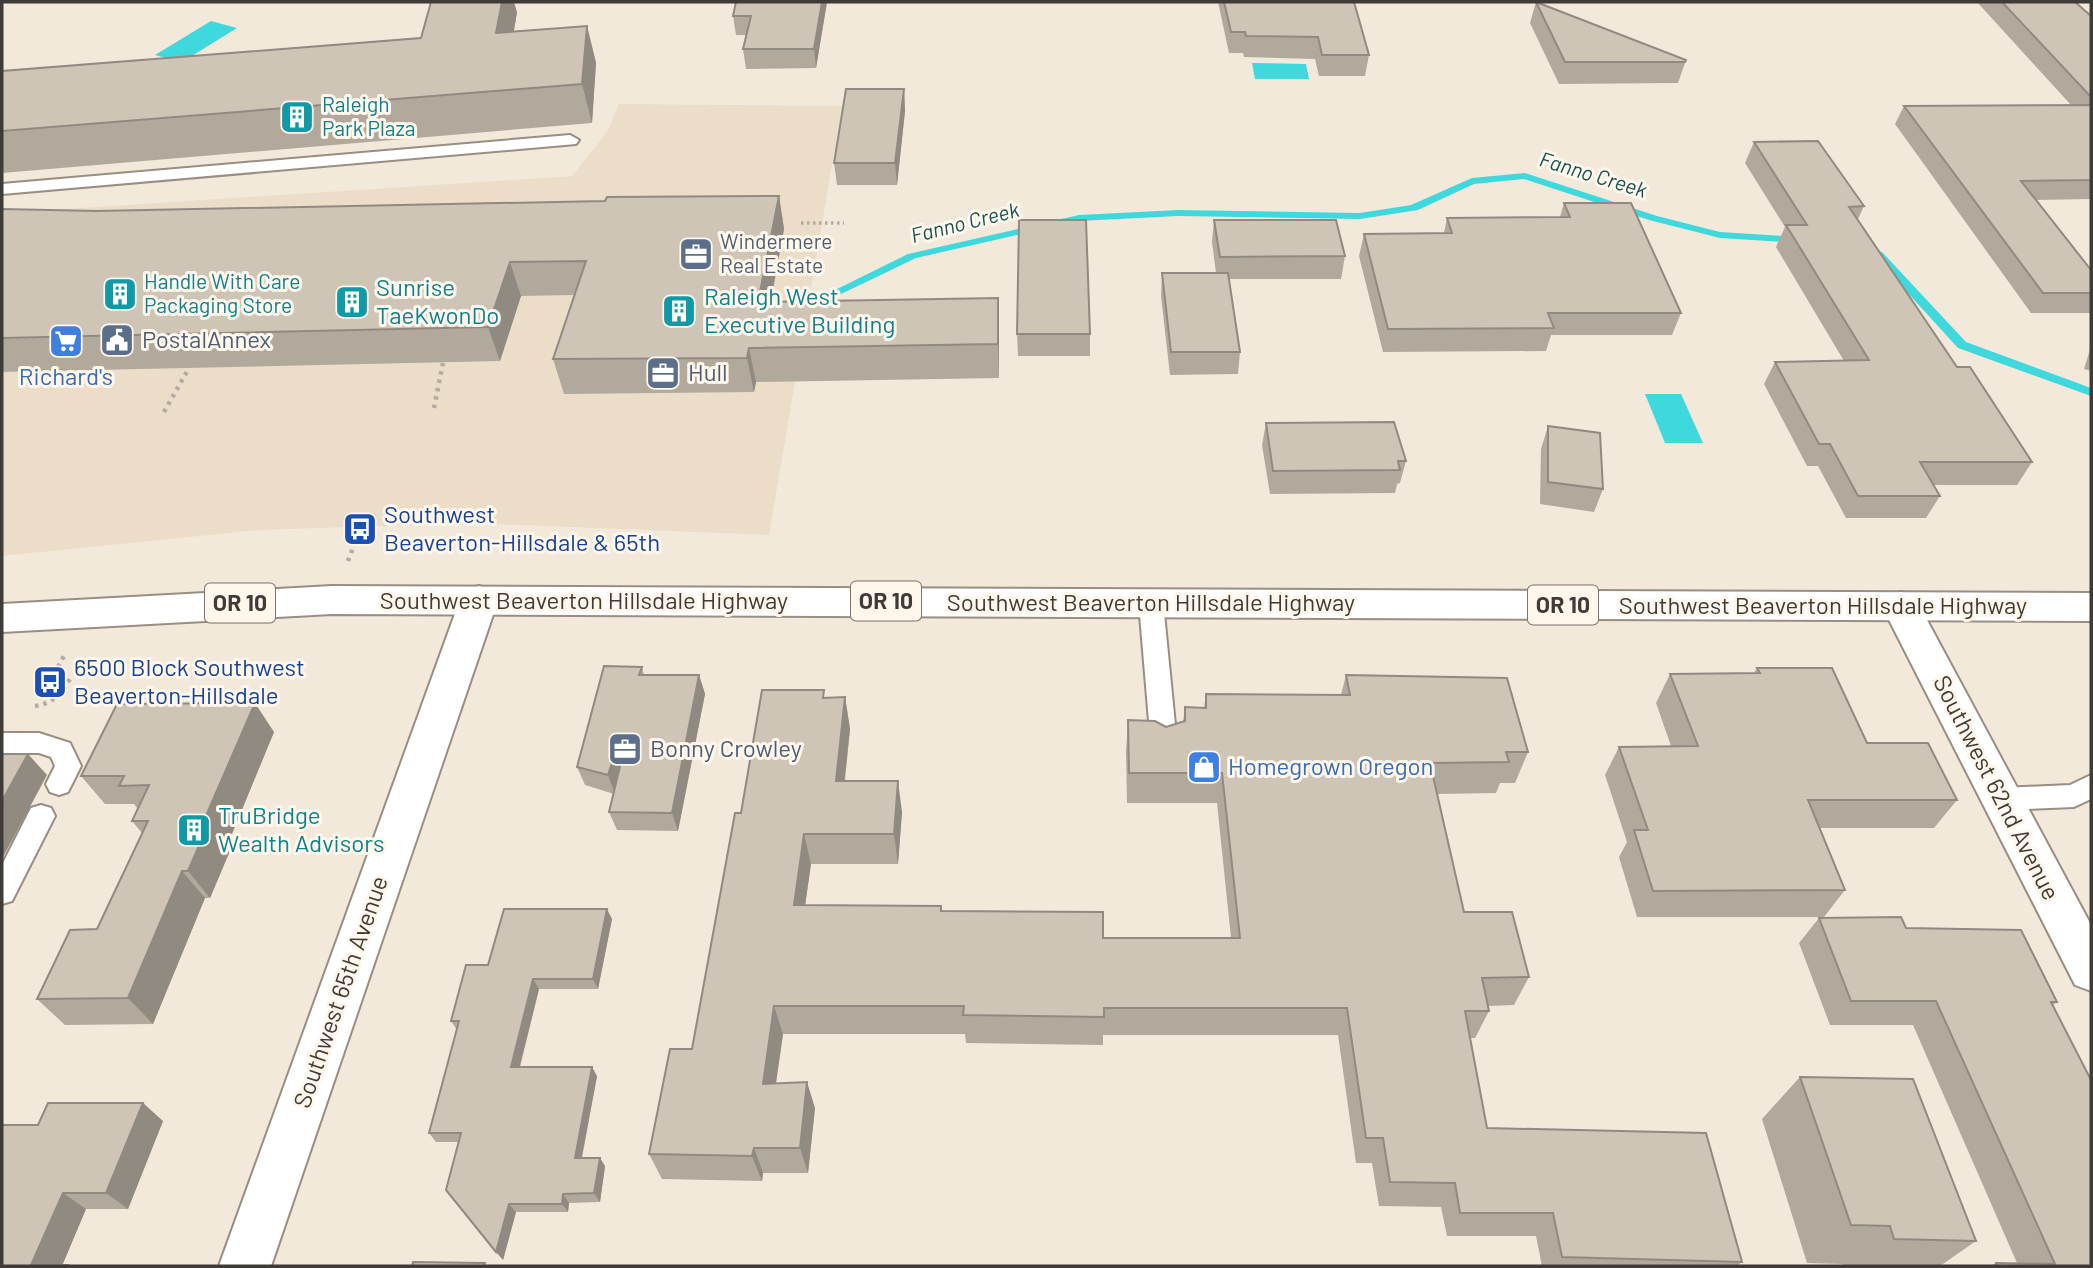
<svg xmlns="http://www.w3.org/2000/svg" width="2093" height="1268" viewBox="0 0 2093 1268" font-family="Barlow,sans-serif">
	<rect width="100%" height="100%" fill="#f3e9db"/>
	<path fill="#ecddc9" d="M619 104 842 106 769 535 468 523 259 530 2 556V213L572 176 607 132Z"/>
	<g fill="#3fd9dd">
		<path d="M211 21 237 28 182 62 155 55Z"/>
		<path d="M1252 63 1306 64 1309 79H1255Z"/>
		<path d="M1645 394H1681L1703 443H1665Z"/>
	</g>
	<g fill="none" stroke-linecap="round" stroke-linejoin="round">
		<g fill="#3fd9dd" fill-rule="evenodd">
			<path d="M1525 173 1657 216 1720 232 1798 237 1803 240 1798 243 1720 238 1649 220 1524 179 1474 184 1418 210 1360 219 1178 216 1079 221 916 258 839 295 835 296 829 293 908 254 1079 215 1178 210 1360 213 1411 205 1472 178Z"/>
			<path d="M1878 251 1882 252 1966 342 2091 388V396L1958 348 1874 256 1873 254Z"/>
		</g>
		<g stroke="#988e82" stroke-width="4">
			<g id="service">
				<path d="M570 135 579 140 576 144 2 194V184Z"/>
				<path d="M1151 594 1160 597 1163 603 1177 745 1173 752 1164 756 1155 752 1151 745 1139 603 1142 597Z"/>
				<path d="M2 733H39L70 743 81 766 68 792 59 795 50 792 46 784 55 766 51 757 39 753H2Z"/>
				<path d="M2091 775V799L2074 807 2002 810 1992 807 1989 799 1992 791 2002 788 2070 785Z"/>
				<path d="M41 805 51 808 55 816 12 901 2 904V865L31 808Z"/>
			</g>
		</g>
		<g stroke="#988e82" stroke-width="4">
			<g id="minor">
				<path d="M479 586 492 590 498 600 271 1266H219L460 600 466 590Z"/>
				<path d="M1901 592 1914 596 2091 925V991L2075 985 1882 606 1888 596Z"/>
			</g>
		</g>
		<g stroke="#988e82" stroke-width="4">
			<path id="primary" d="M332 586 2091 593V621L332 614 2 632V604Z"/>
		</g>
		<path stroke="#b4aca1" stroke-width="3.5" stroke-dasharray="2.5 3.5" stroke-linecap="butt" d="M801 223H844"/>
		<g stroke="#b4aca1" stroke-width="4.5" stroke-dasharray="3.5 5" stroke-linecap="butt">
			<path d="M434 408 443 363"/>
			<path d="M164 412 189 368"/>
			<path d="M348 561 360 529"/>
			<path d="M50 682 66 652"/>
			<path d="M35 706C55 703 63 692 72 675"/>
		</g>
		<use href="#service" fill="#fff" fill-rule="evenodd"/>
		<use href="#minor" fill="#fff" fill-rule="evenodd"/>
		<use href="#primary" fill="#fff" fill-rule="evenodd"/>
	</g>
	<g fill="#b2a99d">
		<path d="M736 2H827L816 68 746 69 743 49 746 35H736L733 16Z"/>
		<path d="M1218 2H1354L1369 55 1365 76H1319L1315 59 1244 57 1243 53H1229Z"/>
		<path d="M1536 2 1686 60 1678 83 1559 84 1530 23Z"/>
		<path d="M1977 2H2075L2091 16V199L2036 200 2091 293V313H2031L1895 124 1904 106 2071 105Z"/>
		<path d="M517 12 514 31 587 26 596 63 592 123 2 173V71L421 38Z"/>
		<path d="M904 89 905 111 897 185H837L834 163Z"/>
		<path d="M1754 142 1864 206 1858 219 1957 367 2032 462 2017 485H1933L1940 496 1926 518H1846L1818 466H1807L1764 384 1775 362 1844 361 1776 247 1785 227 1745 163Z"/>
		<path d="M779 196 784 229 771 302 999 332V378L756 382 754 392 564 394 553 359 574 295 521 296 500 361 2 372V209L97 211 605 201Z"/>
		<path d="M1564 203 1681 313 1672 335H1551L1546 351 1383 352 1359 256 1364 234 1444 233 1447 218 1560 217Z"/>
		<path d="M1214 220 1345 256 1341 279H1229L1240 352 1238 374 1170 375 1161 296 1162 273H1216L1212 242Z"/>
		<path d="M1017 334H1090V356H1018Z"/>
		<path d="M2091 346V371L2084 369Z"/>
		<path d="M1266 423 1406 461 1400 483 1397 484 1395 493 1270 494 1262 445Z"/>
		<path d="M1548 426 1603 489 1594 512 1540 504 1541 449Z"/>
		<path d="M642 667 644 675H699L705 694 678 831 617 830 609 812 614 794 585 785 577 767Z"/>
		<path d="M1757 668 1867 743 1957 800 1934 828H1819L1845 890 1824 917H1637L1619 857 1627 842 1605 775 1619 747 1671 746 1656 703 1670 674 1754 673Z"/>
		<path d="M1346 675 1528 752 1515 783H1500L1496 793 1437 794 1464 912 1529 977 1514 1005 1488 1006 1489 1011 1475 1038H1470L1487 1128 1742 1262 1737 1266H1542L1536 1236H1447L1441 1207 1379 1206 1372 1163H1356L1338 1035H1103V1045L966 1043 965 1034H783L776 1083 815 1108 808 1173H763L762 1181 662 1179 649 1154 692 1049 741 813 825 697H845L850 729 845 781 902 812 898 864H811L805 905 941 911 1103 938H1231L1217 803H1127L1126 752 1128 720 1166 727 1183 722 1185 707 1204 708 1206 694 1341 695Z"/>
		<path d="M274 732 229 841 232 846 210 898H205L153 1024 65 1025 37 999 97 929 142 833 132 821 138 809 134 804H105L81 776Z"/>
		<path d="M1819 918 1906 928 2057 1002 2053 1005 2091 1266H1990L1996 1263H2017L1913 1025H1830L1799 943Z"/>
		<path d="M612 919 598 989H539L520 1067 597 1076 582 1158 605 1166 600 1202 569 1203 568 1212H516L503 1260 459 1142H436L429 1133 457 1030 451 1021 488 965Z"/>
		<path d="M1800 1077 1976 1241 1940 1266H1844L1843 1264 1807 1263 1762 1119Z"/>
		<path d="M163 1121 128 1209H86L62 1265 2 1266 38 1125Z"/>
	</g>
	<g fill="#918a80">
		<path d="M502 2H514L517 12 507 71 496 33Z"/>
		<path d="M822 2H827L816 68 814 49Z"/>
		<path d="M587 26 596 63 592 123 582 84Z"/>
		<path d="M904 89 905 111 897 185 895 163Z"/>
		<path d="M779 196 784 229 764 336 758 302Z"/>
		<path d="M510 262 521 296 500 361 488 327Z"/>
		<path d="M998 298 999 332V378L998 344Z"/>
		<path d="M749 348 756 382 754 392 747 358Z"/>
		<path d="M699 675 705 694 678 831 672 813Z"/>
		<path d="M845 697 850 729 841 812 836 781Z"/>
		<path d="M255 703 274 732 229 841 232 846 210 898 188 871 205 818Z"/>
		<path d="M616 750 623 768 615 794 608 775Z"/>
		<path d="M28 754 47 775 2 859V801Z"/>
		<path d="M898 781 902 812 898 864 894 834Z"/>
		<path d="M804 834 811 864 801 934 794 905Z"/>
		<path d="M182 871 205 898 153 1024 128 998Z"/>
		<path d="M607 909 612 919 598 989 593 979Z"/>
		<path d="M533 979 539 989 517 1077 511 1067Z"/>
		<path d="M774 1006 783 1034 772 1110 763 1084Z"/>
		<path d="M592 1067 597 1076 580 1166 575 1158Z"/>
		<path d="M807 1082 815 1108 808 1173 800 1148Z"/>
		<path d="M143 1103 163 1121 128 1209 106 1193Z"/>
		<path d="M754 1148 763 1173 762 1181 752 1156Z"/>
		<path d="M600 1158 605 1166 600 1202 594 1193Z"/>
		<path d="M63 1193 86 1209 62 1266 31 1265Z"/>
		<path d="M563 1194 569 1203 568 1212 562 1204Z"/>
		<path d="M509 1204 516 1212 503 1260 496 1252Z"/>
	</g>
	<g fill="#cfc5b7" stroke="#918a80" stroke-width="2">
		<path d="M431 2H502L496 33 587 26 582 84 2 131V71L421 38Z"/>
		<path d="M736 2H822L814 49H743L751 16H733Z"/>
		<path d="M1224 2H1354L1369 55H1322L1318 37 1246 36 1245 32H1231Z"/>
		<path d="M1536 2 1686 60 1685 62H1565Z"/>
		<path d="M2002 2H2075L2091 16V97Z"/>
		<path d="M846 89H904L895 163H834Z"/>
		<path d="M2091 105V180L2021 181 2091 270V293H2043L1904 106Z"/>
		<path d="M1818 141 1864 206 1849 207 1957 367H1970L2032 462H1920L1940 496H1858L1830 444H1819L1775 362 1869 360 1786 225H1807L1754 142Z"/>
		<path d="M779 196 758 302 998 298V344L749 348 747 358 553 359 586 261 510 262 488 327 2 338V209L97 211 605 201 607 197Z"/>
		<path d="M1564 203H1631L1681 313H1548L1554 328 1388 329 1364 234 1452 233 1447 218 1570 217Z"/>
		<path d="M1019 220H1086L1090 334H1017Z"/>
		<path d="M1214 220H1336L1345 256 1220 257Z"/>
		<path d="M1162 273H1228L1240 352H1171Z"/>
		<path d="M1394 422 1406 461H1398L1400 470 1273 471 1266 423Z"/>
		<path d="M1548 426 1600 433 1603 489 1548 482Z"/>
		<path d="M604 666 642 667 639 675H699L672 813 609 812 624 750H616L608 775 577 767Z"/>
		<path d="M1757 668H1832L1867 743H1928L1957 800H1808L1845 890 1653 891 1634 830H1648L1619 747 1698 746 1670 674 1760 673Z"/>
		<path d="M1346 675 1507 678 1528 752H1506L1509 762 1430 763 1464 912H1512L1529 977 1482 978 1489 1011H1465L1487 1128 1706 1133 1742 1262 1562 1257 1553 1213H1460L1455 1183 1390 1182 1383 1138H1366L1347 1008H1104V1017L963 1015 964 1006H774L763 1084 807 1082 800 1148H754L752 1156 649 1154 670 1049H692L735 813H741L762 690H824L823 698 845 697 836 781H898L894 834H804L794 905 941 906V911L1103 912V938H1240L1222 773H1129L1128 720 1155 721 1166 727 1185 721V707L1206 708V694L1350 695Z"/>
		<path d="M255 703 205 818H211L188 871H182L128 998 37 999 70 930 97 929 148 821H132L149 785 119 786 124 776H81L117 704Z"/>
		<path d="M2 754H28L2 801Z"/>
		<path d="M504 909H607L593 979H533L511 1067H592L575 1158H600L594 1193 563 1194 562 1204H509L496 1252 446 1190 461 1133H429L459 1021H451L466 965H488Z"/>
		<path d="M1901 917 1906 928 2021 930 2057 1002H2051L2091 1080V1266H1997L1996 1263 2055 1264 1936 1001H1851L1819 918Z"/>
		<path d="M1800 1077 1913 1079 1976 1241 1894 1239 1890 1226 1851 1225Z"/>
		<path d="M48 1103H143L106 1193H63L31 1265H67L66 1266H2V1125H38Z"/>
		<path d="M413 1262 485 1263 484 1266H412Z"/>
	</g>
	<defs>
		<g id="building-square" transform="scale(1.75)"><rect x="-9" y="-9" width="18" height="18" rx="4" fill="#0f9aa8" stroke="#fff7ec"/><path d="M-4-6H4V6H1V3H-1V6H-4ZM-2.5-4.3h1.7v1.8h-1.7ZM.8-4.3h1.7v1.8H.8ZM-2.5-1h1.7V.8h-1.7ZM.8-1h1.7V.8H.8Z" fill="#fff"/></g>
		<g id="office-square" transform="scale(1.75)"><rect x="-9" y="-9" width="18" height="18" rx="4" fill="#5c6f8a" stroke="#fff7ec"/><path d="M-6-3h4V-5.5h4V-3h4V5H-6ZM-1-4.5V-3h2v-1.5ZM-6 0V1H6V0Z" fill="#fff"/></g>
		<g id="civic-square" transform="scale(1.75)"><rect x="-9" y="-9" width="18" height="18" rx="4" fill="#5c6f8a" stroke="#fff7ec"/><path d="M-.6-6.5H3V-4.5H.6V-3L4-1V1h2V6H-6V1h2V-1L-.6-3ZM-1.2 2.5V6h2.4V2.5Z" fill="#fff"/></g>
		<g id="supermarket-square" transform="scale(1.75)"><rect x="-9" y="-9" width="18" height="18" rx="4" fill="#3f7fe0" stroke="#fff7ec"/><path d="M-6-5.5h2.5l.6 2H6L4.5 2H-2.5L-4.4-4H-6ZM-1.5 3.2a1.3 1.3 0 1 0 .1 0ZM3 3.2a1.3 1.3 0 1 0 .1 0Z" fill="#fff"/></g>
		<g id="bus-square" transform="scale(1.75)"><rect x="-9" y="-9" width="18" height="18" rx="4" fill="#1a4fb4" stroke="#fff7ec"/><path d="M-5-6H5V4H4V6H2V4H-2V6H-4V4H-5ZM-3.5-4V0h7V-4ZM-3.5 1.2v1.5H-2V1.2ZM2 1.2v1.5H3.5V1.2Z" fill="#fff"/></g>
		<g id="shop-square" transform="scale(1.75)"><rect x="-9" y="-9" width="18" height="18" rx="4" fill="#3f7fe0" stroke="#fff7ec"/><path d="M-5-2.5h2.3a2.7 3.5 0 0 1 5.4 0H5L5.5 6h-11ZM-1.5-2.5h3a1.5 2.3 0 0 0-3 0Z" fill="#fff"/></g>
	</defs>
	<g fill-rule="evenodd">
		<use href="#building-square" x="297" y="117"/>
		<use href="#office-square" x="696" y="254"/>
		<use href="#building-square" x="120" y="294"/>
		<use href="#building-square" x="352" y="302"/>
		<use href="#building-square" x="679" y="311"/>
		<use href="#civic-square" x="117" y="340"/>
		<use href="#supermarket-square" x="66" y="341"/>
		<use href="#office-square" x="663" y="373"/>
		<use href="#bus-square" x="360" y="529"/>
		<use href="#bus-square" x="50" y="682"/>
		<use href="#office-square" x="625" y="749"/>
		<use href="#shop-square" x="1204" y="767"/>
		<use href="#building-square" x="194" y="830"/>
	</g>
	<g text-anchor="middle" stroke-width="6" stroke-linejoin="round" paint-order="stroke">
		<g font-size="21" fill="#0d838f" stroke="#fff7ec" text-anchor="start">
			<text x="322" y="112">Raleigh<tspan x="322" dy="24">Park Plaza</tspan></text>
			<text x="144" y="289">Handle With Care<tspan x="144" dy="24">Packaging Store</tspan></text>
		</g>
		<g font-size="21" font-style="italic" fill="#135354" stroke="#fff7ec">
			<text transform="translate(1593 175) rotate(17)" y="7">Fanno Creek</text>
			<text transform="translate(965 223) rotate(-14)" y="7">Fanno Creek</text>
		</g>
		<g font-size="21" fill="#4e5e75" stroke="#fff7ec" text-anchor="start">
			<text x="720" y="249">Windermere<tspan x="720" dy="24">Real Estate</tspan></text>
		</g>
		<g fill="#fff7ec" stroke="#79736d" stroke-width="2">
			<rect x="851" y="581.5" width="70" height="39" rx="5"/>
			<rect x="205" y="583.5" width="70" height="39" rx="5"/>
			<rect x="1528" y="585.5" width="70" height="39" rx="5"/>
		</g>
		<g font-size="23" font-weight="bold" fill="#3f3b36">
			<text x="886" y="609">OR 10</text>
			<text x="240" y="611">OR 10</text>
			<text x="1563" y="613">OR 10</text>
		</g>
		<g font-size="24" fill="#0d838f" stroke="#fff7ec" text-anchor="start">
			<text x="376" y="296">Sunrise<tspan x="376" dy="28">TaeKwonDo</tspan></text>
			<text x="704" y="305">Raleigh West<tspan x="704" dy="28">Executive Building</tspan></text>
			<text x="218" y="824">TruBridge<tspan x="218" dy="28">Wealth Advisors</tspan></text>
		</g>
		<g font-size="24" fill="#4e5e75" stroke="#fff7ec" text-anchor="start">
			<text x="142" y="348">PostalAnnex</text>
			<text x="688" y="381">Hull</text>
			<text x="650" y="757">Bonny Crowley</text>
		</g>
		<g font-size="24" fill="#366cbe" stroke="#fff7ec">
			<text x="66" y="385">Richard's</text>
			<text x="1228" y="775" text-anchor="start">Homegrown Oregon</text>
		</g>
		<g font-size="24" fill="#164399" stroke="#fff7ec" text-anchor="start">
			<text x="384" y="523">Southwest<tspan x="384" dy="28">Beaverton-Hillsdale &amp; 65th</tspan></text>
			<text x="74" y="676">6500 Block Southwest<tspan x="74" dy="28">Beaverton-Hillsdale</tspan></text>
		</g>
		<g font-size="24" fill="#3f3b36" stroke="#fff7ec">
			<text x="584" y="609">Southwest Beaverton Hillsdale Highway</text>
			<text x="1151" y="611">Southwest Beaverton Hillsdale Highway</text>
			<text x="1823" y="614">Southwest Beaverton Hillsdale Highway</text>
			<text transform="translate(1996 788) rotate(63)" y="8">Southwest 62nd Avenue</text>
			<text transform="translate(341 992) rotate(-71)" y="8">Southwest 65th Avenue</text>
		</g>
	</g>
	<rect width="2093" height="1268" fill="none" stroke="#3f3b36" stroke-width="7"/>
</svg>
